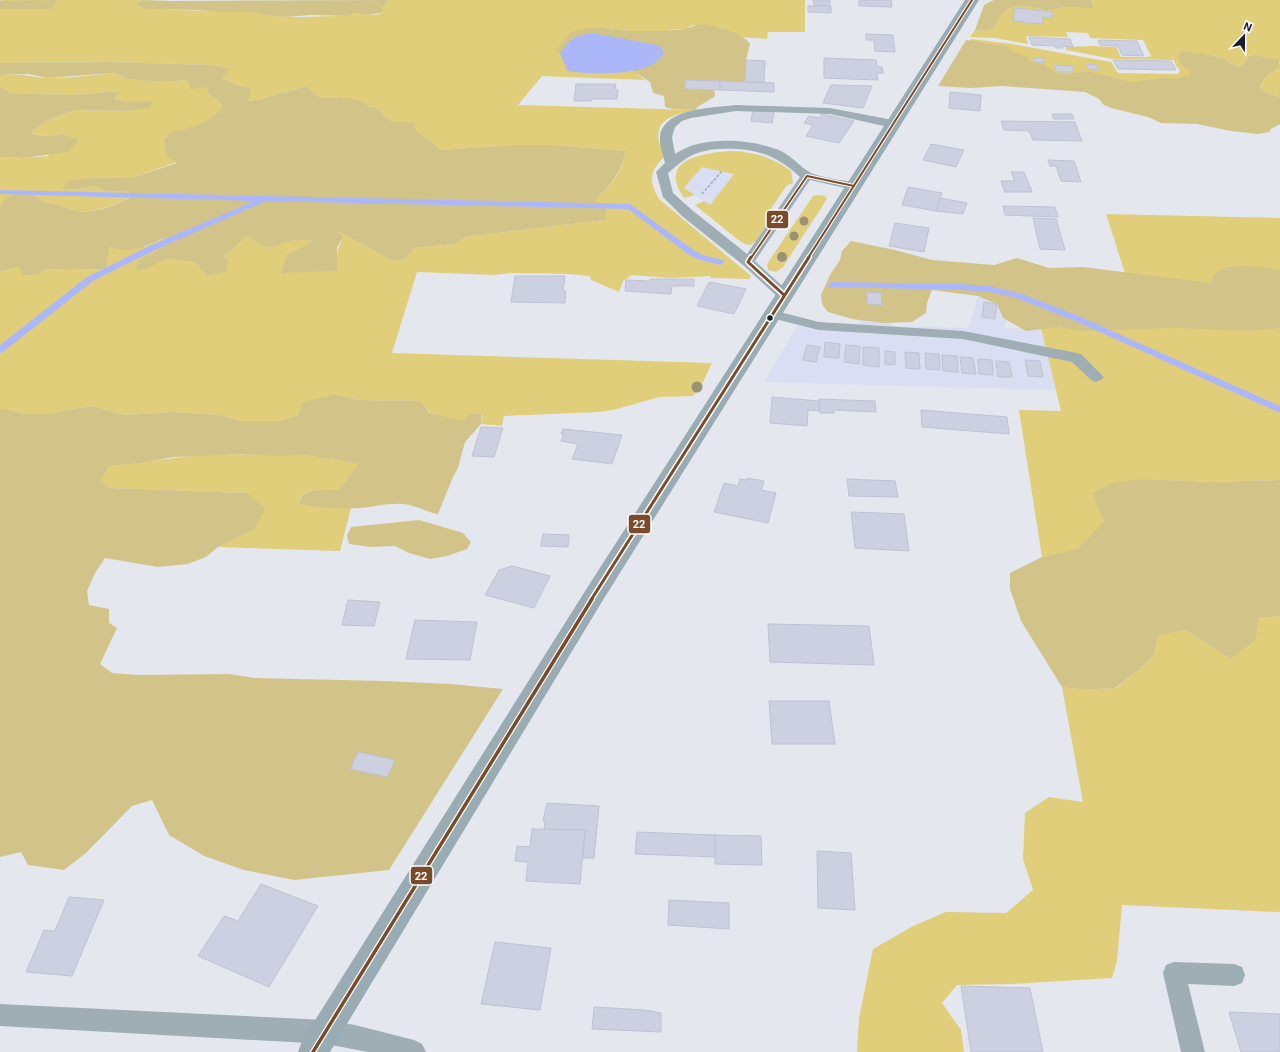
<svg xmlns="http://www.w3.org/2000/svg" width="1280" height="1052" viewBox="0 0 1280 1052" font-family="Roboto,sans-serif">
	<rect width="100%" height="100%" fill="#e5e7ef"/>
	<g fill="#d9def3">
		<path d="M702 167 734 174 710 205 684 188Z"/>
		<path d="M860 289 887 290 892 326 968 328 978 296 1006 300 1005 328 1041 329 1056 390 764 382 799 323 860 324Z"/>
	</g>
	<g fill="#e0ce7b">
		<path d="M0 0H143L136 4 172 10 251 12C283 21 317 15 350 16L353 13C363 14 375 17 384 12L382 8 388 3 386 0H805V32H768L767 39 741 37 721 28 693 25 686 29H674L668 31H629L602 27 565 40 557 51 560 54 575 72 618 73 633 71 645 80 542 76 518 105 695 110C677 115 654 117 659 142 661 147 664 151 664 157 649 172 649 181 659 199L751 276 749 279 710 278 711 276 670 278 632 275 623 281 619 292 591 280 590 276 568 274 511 273 493 275 417 272 392 353 712 363C706 374 702 388 693 396L659 397 617 409 600 412 504 416 502 426 481 424 483 415 469 414 465 421C442 421 433 421 421 401L359 400 335 394 298 415 279 421H241L221 415 172 412 124 415 93 406 71 409 51 414H24L7 409H0V272L19 267 39 274 47 269 69 270 106 269 110 247H145L165 238 159 249 138 260 151 267 166 259 195 262 207 276 226 272 224 256C234 250 239 241 248 236 275 257 273 241 299 240 304 239 310 241 315 241L287 255 338 267C336 254 337 248 344 237L337 230 393 261 413 248 455 244 466 237 605 220 595 201C610 185 622 174 626 151L555 145H513L441 150 415 129 413 122C396 122 389 124 378 108L367 106 342 97 321 98 306 86 261 99 247 101 251 88 239 86 222 78 229 68 212 65 110 62 0 63V9H51L21 2H4Z"/>
		<path d="M1091 0H1280V62L1253 55 1248 56 1243 65 1240 67 1229 63 1225 59 1205 54 1189 70 1192 77 1144 86 1061 77 968 43 971 39 1012 44 1111 62 1118 73 1178 74 1180 70 1176 66 1174 60 1113 59 1066 50V47L1092 46 1116 47 1121 57H1148L1151 56 1143 40 1090 38 1088 33 1066 32 1068 37 1026 36 1028 44 995 38 970 37 975 30 985 31 995 28C1005 0 1020 5 1045 10 1053 11 1060 7 1067 7 1077 7 1085 10 1094 4Z"/>
		<path d="M1280 67V97L1266 93 1260 88C1263 77 1271 73 1280 67Z"/>
		<path d="M114 73 128 79 162 82 187 80 207 86 209 95 217 99 224 106 213 118 203 124 177 162 135 177 89 178 63 189 75 190 93 186 106 191H124L135 194C122 202 95 214 79 211 72 210 65 207 58 205 43 201 43 203 31 192L0 207V157L24 158 48 156 61 134 45 136 32 134 33 130 49 120 75 110 128 111 153 102H128L114 99 121 91 72 95 33 94 12 93 0 87V76C19 71 31 78 49 78 71 78 93 75 114 73Z"/>
		<path d="M731 151C754 152 772 157 791 171L793 183 787 185 766 216H772L756 241 750 245 745 244 737 239 695 205 704 201 710 205 734 174 702 167 684 188 695 195 684 198C657 159 703 153 731 151Z"/>
		<path d="M819 195 825 196 827 199 783 267 776 272 768 270 767 264 813 196Z"/>
		<path d="M1106 214 1280 218V480L1211 482 1143 479 1098 509 1105 521 1078 550 1042 557 1019 410 1061 411 1033 295 1133 298Z"/>
		<path d="M210 454 305 455 359 464 339 490C325 489 301 486 299 504L324 507 351 508 340 551 218 547 255 529 247 493 110 488 101 480 109 466C143 463 176 457 210 454Z"/>
		<path d="M1280 616V912L1122 905 1117 961 1112 978 1011 984 957 985 942 1003 961 1030 964 1052H857L859 1018 873 949 913 926 946 912 1006 913 1033 890 1023 859 1025 813 1049 797 1083 802 1062 687 1083 690 1116 688 1139 670 1154 655 1158 636 1185 630 1231 659 1258 618Z"/>
	</g>
	<g fill="#d2c489">
		<path d="M57 0 52 9H0V1Z"/>
		<path d="M143 0 172 1 386 0 388 3 382 8 384 12 369 15 353 13 350 16 311 15 284 17 262 15 251 12H223L196 10 146 9 135 4Z"/>
		<path d="M994 0H1091L1094 5 1092 8C1084 9 1075 7 1067 7 1060 7 1053 11 1045 10 1020 5 1005 0 995 28L985 31 975 30 984 5Z"/>
		<path d="M705 24C718 27 743 33 750 44L746 60 745 82 685 80V89L714 90 715 95 714 97 699 106 695 110 673 109 665 107 664 96 653 93 650 82 633 71 618 73 568 71 560 54 556 51 571 32 590 28 602 27 629 31H668C674 29 679 30 685 29 692 27 697 24 705 24Z"/>
		<path d="M966 40 1009 47 1013 52 1028 57V61L1045 65 1057 73 1069 74 1080 72H1093L1129 82 1163 78 1177 79 1190 75 1189 70 1181 65 1178 57 1181 51 1205 54 1225 59 1229 63 1240 67 1243 65 1248 56 1253 55 1279 60 1280 67C1271 73 1263 77 1260 88L1266 93 1280 97V124L1271 129 1269 132 1258 134 1231 131 1197 124 1161 123 1148 117 1111 108 1104 105 1099 99 1085 92 1002 86 970 88 938 86Z"/>
		<path d="M110 62 212 65 230 68 222 78 239 86 251 88 248 101 261 99 306 86 321 98 342 97 364 102 367 106 378 108C389 124 396 122 414 122L415 129 441 150 513 145H555L626 151C622 172 610 185 595 201L606 208 605 220 466 237 455 244 413 248 406 259 393 261 338 231 344 237C342 240 338 244 337 248 336 256 340 264 336 271L281 273 287 255 314 241C309 241 303 239 298 240 272 242 275 257 248 236 239 241 234 250 224 256L229 261 226 272 207 276 195 262 166 259 151 267 136 271 138 260 159 249 164 238C146 247 131 254 110 247L106 269 69 270 47 269 39 274 23 275 19 267 0 272V207C6 195 19 191 31 192 43 203 43 201 58 205 65 207 72 210 79 211 94 214 123 203 135 194L124 191H106L93 186 75 190 63 189 68 181 89 178 135 177 177 163 166 155 164 140 169 133C192 127 208 126 223 106L217 99 209 95 207 87 191 89 187 80 162 82 128 79 114 73 47 78 28 74H10L0 76V63Z"/>
		<path d="M0 87 12 93 33 94 72 95 121 91 114 99 128 102 153 101 149 108 128 111 75 110 49 120 33 130 32 134 45 136 61 134 79 140 68 152 24 158 0 157Z"/>
		<path d="M851 241 895 250 932 260 994 265 1017 258 1049 268 1083 267 1210 283C1212 280 1214 274 1217 272 1232 261 1263 267 1280 270V328L1249 331 1173 328 1080 331 1060 327 1026 331 1003 318 997 304 978 296 932 290 927 303 926 313 912 322 883 323 852 319 828 312 822 304 821 295 830 275 840 260 842 251Z"/>
		<path d="M335 394 359 400 421 401 429 413 464 421 469 414H482L481 424 465 442 458 468 453 477 438 514C426 512 415 505 403 504 388 503 374 507 360 508 340 509 318 508 299 504 302 486 325 489 339 490L358 464 305 455 271 456 242 454 174 457 140 463 109 466 101 480 110 488 247 493 265 508 255 529 218 547 206 557 188 564 158 567 105 558 95 573 87 591 89 605 109 609V623L117 628 100 664 112 673 138 675 229 674 255 678 384 681 450 684 503 689 389 870 294 880 244 870 204 856 169 835 152 800 132 806 86 853 64 870 28 865 21 852 0 857V409H7L24 414H51L71 409 93 406 124 415 172 412 221 415 241 421H279L298 415 303 402Z"/>
		<path d="M1143 479 1211 482 1280 480V616L1258 618 1256 639 1231 659 1185 630 1158 636 1154 655 1139 670 1115 688 1083 690 1062 687 1021 621 1010 589V573L1042 557 1078 549 1104 521 1098 509 1093 493 1112 483Z"/>
		<path d="M419 520 463 533 471 542 467 549 447 556 430 559 409 553 395 546 370 547 349 544 347 535 351 527Z"/>
	</g>
	<path fill="#acb7fa" d="M592 33 652 44 661 47 664 53C653 77 591 75 568 71L560 54C570 38 574 36 592 33Z"/>
	<g fill="none" stroke-linecap="round" stroke-linejoin="round">
		<g fill="#acb7fa" fill-rule="evenodd">
			<path d="M0 190 630 204 695 251 703 255 723 260 724 262 720 265 697 259 689 255 628 209 266 201 155 250 93 281 3 352 0 353V345L87 277 149 246 254 201 0 194Z"/>
			<path d="M832 282 962 284 990 286 1022 294 1081 317 1280 406V413L1075 321 1016 298 990 292 962 290 829 287 828 285 829 283Z"/>
		</g>
	</g>
	<g fill="#cdd0e1" stroke="#bec2d2">
		<path d="M813 0H830V6L814 5Z"/>
		<path d="M859 0H891L892 7 859 6Z"/>
		<path d="M808 6H831V13L808 12Z"/>
		<path d="M1015 8 1053 12 1052 18 1043 17 1042 24 1013 21Z"/>
		<path d="M866 34 893 35 895 52 875 51 874 40H866Z"/>
		<path d="M1029 37 1070 39 1073 47 1062 46 1063 48H1056L1055 46 1032 45Z"/>
		<path d="M1098 40 1137 41 1144 56 1122 55 1118 46 1100 45Z"/>
		<path d="M824 58 876 60 877 66 882 67 883 73H877L878 80 824 78Z"/>
		<path d="M1033 58H1043L1045 63 1035 62Z"/>
		<path d="M746 60 765 61 764 82H745Z"/>
		<path d="M1113 60 1171 61 1176 70 1118 69Z"/>
		<path d="M1086 64 1097 65 1099 70 1088 69Z"/>
		<path d="M1054 65 1072 66 1074 72H1057Z"/>
		<path d="M685 80 720 81V90L685 89Z"/>
		<path d="M720 81 774 83V92L720 90Z"/>
		<path d="M576 84H616L615 90H618L617 99H592L591 101H574Z"/>
		<path d="M831 85 872 86 863 108 823 103Z"/>
		<path d="M950 92 981 95 980 111 949 108Z"/>
		<path d="M753 110 774 112 772 123 751 121Z"/>
		<path d="M822 114 854 121 839 143 806 136 813 125 804 123 809 116 819 118Z"/>
		<path d="M1052 114H1072L1074 119H1054Z"/>
		<path d="M1001 121 1075 122 1082 141 1033 140 1029 131 1004 130Z"/>
		<path d="M931 144 964 150 956 167 923 160Z"/>
		<path d="M1048 160 1074 161 1081 182 1061 181 1056 166H1050Z"/>
		<path d="M1011 172H1024L1032 192H1005L1001 181H1015Z"/>
		<path d="M908 187 942 193 936 211 902 205Z"/>
		<path d="M940 198 967 203 963 214 936 211Z"/>
		<path d="M1003 206 1055 207 1058 217 1005 215Z"/>
		<path d="M1033 218 1056 219 1065 250 1040 249Z"/>
		<path d="M895 223 929 228 924 252 889 246Z"/>
		<path d="M515 276H565L563 291H566L565 303 511 302Z"/>
		<path d="M650 279H694V286H672L671 294 625 291 626 280 650 281Z"/>
		<path d="M709 282 746 289 734 314 697 306Z"/>
		<path d="M867 292 881 293 882 305 867 304Z"/>
		<path d="M984 302 997 304 995 319 982 317Z"/>
		<path d="M825 342 840 344 839 358 824 357Z"/>
		<path d="M807 345 820 347 816 362 803 360Z"/>
		<path d="M846 345 860 346 859 364 844 362Z"/>
		<path d="M863 347 879 348V367L863 365Z"/>
		<path d="M885 351 895 352V365L885 364Z"/>
		<path d="M905 352 919 353 920 369 906 368Z"/>
		<path d="M925 353 939 354 940 370 926 369Z"/>
		<path d="M942 355 957 356 958 372 943 371Z"/>
		<path d="M960 357 973 358 976 374 962 373Z"/>
		<path d="M978 359 992 360 993 375 979 374Z"/>
		<path d="M1025 360 1040 361 1043 377 1028 376Z"/>
		<path d="M996 361 1009 362 1012 377H998Z"/>
		<path d="M772 397 819 401V411L808 410 807 426 770 423Z"/>
		<path d="M819 399 875 401 876 412 834 410V413H820Z"/>
		<path d="M921 410 1007 417 1009 434 922 427Z"/>
		<path d="M481 427 503 428 494 457 472 456Z"/>
		<path d="M563 429 622 435 612 464 572 459 578 444 561 441 564 434H561Z"/>
		<path d="M747 478 764 481 761 490 776 493 768 523 714 512 724 483 738 486 740 479 747 480Z"/>
		<path d="M847 479 895 481 898 497 849 496Z"/>
		<path d="M851 512 904 514 909 551 855 548Z"/>
		<path d="M543 534 569 535 568 547 541 546Z"/>
		<path d="M512 566 550 576 534 608 485 595 499 570Z"/>
		<path d="M348 600 380 602 374 626 342 625Z"/>
		<path d="M415 620 477 622 470 660 406 659Z"/>
		<path d="M768 624 869 626 874 665 770 662Z"/>
		<path d="M769 701H829L835 744H772Z"/>
		<path d="M358 752 395 760 387 777 350 769Z"/>
		<path d="M547 803 599 806 594 858H583L585 830H544L545 821H543Z"/>
		<path d="M532 829 585 830 580 884 526 881 528 862 515 861 517 846 530 847Z"/>
		<path d="M637 832 715 835V857L635 854Z"/>
		<path d="M715 835 761 836 762 865 715 864Z"/>
		<path d="M817 851 851 853 855 910 818 908Z"/>
		<path d="M261 884 318 906 269 987 198 956 224 916 238 921Z"/>
		<path d="M69 897 104 900 72 976 26 972 44 930 55 931Z"/>
		<path d="M669 900 729 903V929L668 925Z"/>
		<path d="M495 942 551 948 540 1010 481 1004Z"/>
		<path d="M961 986 1030 988 1043 1052H971Z"/>
		<path d="M594 1007 645 1010 661 1013V1032L592 1029Z"/>
		<path d="M1229 1012 1280 1014V1052H1241Z"/>
	</g>
	<g fill="none" stroke-linecap="round" stroke-linejoin="round">
		<path stroke="#a3acb4" stroke-width="1.5" stroke-dasharray="3 1.5" stroke-linecap="butt" d="M702 194 722 171"/>
		<g fill="#9eaeb4" fill-rule="evenodd">
			<path d="M736 105 830 108 893 120 897 121 899 124 897 127 893 128 830 114 736 111 691 118 682 121 675 127 672 137 675 154C702 135 753 139 781 151 793 157 800 167 811 173 819 177 847 181 858 183L860 186 858 189 854 190 810 180 755 261 789 292 791 295 789 298 784 299 779 298 743 265 682 216 663 197 656 172 665 163C663 155 659 144 660 136 665 107 714 108 736 105ZM717 149C752 147 774 153 800 177L747 254 692 210 673 193 668 173C687 157 692 152 717 149Z"/>
			<path d="M772 310 819 322 963 331 1077 353 1082 355 1104 377 1101 380 1096 382 1091 380 1072 362 963 339 819 330 767 317 765 314 767 311Z"/>
			<path d="M1174 962 1234 964 1242 967 1245 975 1242 983 1234 986 1188 984 1205 1052H1181L1163 973 1166 965Z"/>
			<path d="M0 1004 326 1020 355 1025 414 1040 422 1044 426 1052H368L326 1044 0 1026Z"/>
		</g>
		<path fill="#9aacb3" fill-rule="evenodd" d="M965 0H979L603 600 330 1052H298L302 1041 587 588Z"/>
		<g stroke="#fff" stroke-width="4">
			<g id="bus-1-far2">
				<path d="M751 258 807 176 854 186"/>
				<path d="M808 258 972 0"/>
			</g>
		</g>
		<g stroke="#fff" stroke-width="6">
			<g id="bus-1-far1">
				<path d="M751 257 748 262 784 295"/>
				<path d="M591 600 809 257"/>
			</g>
		</g>
		<g stroke="#fff" stroke-width="6">
			<path id="bus-1" d="M313 1052 592 599"/>
		</g>
		<use href="#bus-1-far2" stroke="#7a4b2a" stroke-width="2"/>
		<use href="#bus-1-far1" stroke="#7a4b2a" stroke-width="3"/>
		<use href="#bus-1" stroke="#7a4b2a" stroke-width="3.5"/>
	</g>
	<g fill="#999274">
		<circle cx="804" cy="221" r="4.5"/>
		<circle cx="794" cy="236" r="4.5"/>
		<circle cx="782" cy="257" r="5"/>
		<circle cx="697" cy="387" r="5.5"/>
	</g>
	<circle fill="#171b34" stroke="#fff" stroke-width="1.5" cx="770" cy="318" r="3.5"/>
	<g stroke="#fff" stroke-width="1.5">
		<rect x="766" y="210" width="23" height="19" rx="4" fill="#7a4b2a"/>
		<rect x="628" y="514" width="23" height="20" rx="4" fill="#7a4b2a"/>
		<rect x="410" y="866" width="23" height="19" rx="4" fill="#7a4b2a"/>
	</g>
	<g font-size="11" text-anchor="middle" font-weight="bold" fill="#fff">
		<text x="777" y="223">22</text>
		<text x="639" y="528">22</text>
		<text x="421" y="880">22</text>
	</g>
	<g transform="translate(1244 36) rotate(22)" stroke="#ffffff" stroke-width="3" paint-order="stroke">
	<path d="M0-3L7 15L0 10L-7 15Z" fill="#171b34"/>
	<text y="-6" font-size="11" font-weight="bold" text-anchor="middle" fill="#171b34">N</text>
	</g>
</svg>
